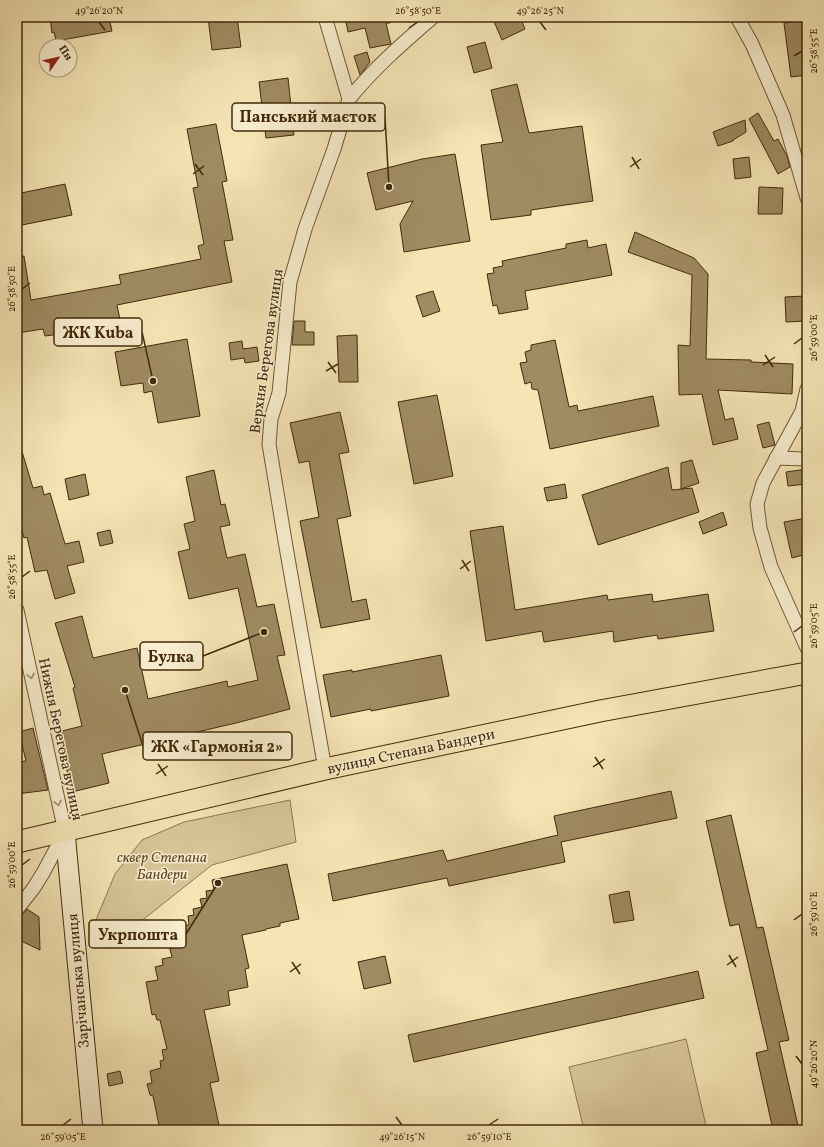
<svg xmlns="http://www.w3.org/2000/svg" width="824" height="1147" viewBox="0 0 824 1147" font-family="Vollkorn,serif">
	<rect width="100%" height="100%" fill="#f5e5b5"/>
	<filter id="stains"><feTurbulence type="fractalNoise" baseFrequency=".005" numOctaves="4"/><feColorMatrix values="0 0 0 0 .2 0 0 0 0 .09 0 0 0 0 .02 0 0 0 .5 -.17"/></filter>
	<radialGradient id="worn" r=".72"><stop offset=".6" stop-color="#630" stop-opacity="0"/><stop offset="1" stop-color="#630" stop-opacity=".3"/></radialGradient>
	<g fill="#d7c598" stroke="#8d7851">
		<path d="M290 800 296 842 212 865 135 926 93 927 115 874 142 840 184 822Z"/>
		<path d="M686 1039 707 1130H584L569 1067Z"/>
	</g>
	<g fill="#a08b63" stroke="#432a0a">
		<path d="M50 17H109L112 31 56 41 54 32 52 33Z"/>
		<path d="M208 17H237L241 47 212 50Z"/>
		<path d="M345 17H390V23H386L391 44 370 48 365 28 348 32Z"/>
		<path d="M492 17H520L525 29 502 40Z"/>
		<path d="M807 20V75L791 77 784 23Z"/>
		<path d="M485 42 492 68 474 73 467 47Z"/>
		<path d="M367 52 370 62 360 75 354 56Z"/>
		<path d="M288 78 294 135 266 138 259 82Z"/>
		<path d="M517 84 529 133 582 126 593 201 531 210V215L491 220 481 145 503 142 491 90Z"/>
		<path d="M758 113 774 141 778 139 787 156 790 167 778 174 749 119Z"/>
		<path d="M745 120 746 132 733 140V141L718 146 713 132Z"/>
		<path d="M216 124 227 181 222 182 233 240 224 241 232 282 117 305 121 324 106 327V330L61 338 60 334 45 336 43 329 17 333V257L24 256 31 300 121 284 119 275 201 259 198 246 204 244 193 188 198 187 187 129Z"/>
		<path d="M455 154 470 241 404 252 400 224 413 201 376 210 367 173 422 159Z"/>
		<path d="M749 157 751 177 735 179 733 159Z"/>
		<path d="M65 184 72 215 17 226V199L22 198 21 193Z"/>
		<path d="M759 187 783 188 782 214H758Z"/>
		<path d="M635 232 694 258 708 274 706 359 751 360V362L793 364 792 394 718 390 725 420 733 418 738 439 713 445 702 394 679 395 678 345 690 346 692 275 628 252Z"/>
		<path d="M587 240 588 248 606 244 612 275 525 291 528 309 499 314 497 305 493 306 487 274 494 273 493 268 503 266 502 261 566 248V244Z"/>
		<path d="M433 291 440 311 423 317 416 296Z"/>
		<path d="M805 296 806 321 786 322 785 297Z"/>
		<path d="M294 321H305V332H314V345H292Z"/>
		<path d="M357 335 358 382H339L337 336Z"/>
		<path d="M187 339 200 416 158 423 152 391 144 393 143 383 121 386 115 352Z"/>
		<path d="M555 340 569 407 577 405 578 411 653 396 659 426 550 449 538 390 532 389 531 382 525 384 520 363 527 362 525 352 531 350V345Z"/>
		<path d="M242 341 243 349 257 347 259 361 245 363 244 358 231 360 229 343Z"/>
		<path d="M437 395 453 476 414 484 398 402Z"/>
		<path d="M340 412 349 452 339 454 351 516 337 519 352 602 366 599 370 619 321 628 300 521 319 517 309 461 299 463 290 423Z"/>
		<path d="M769 422 775 445 763 448 757 425Z"/>
		<path d="M20 445 33 488 42 486 44 495 50 493 65 544 79 541 84 562 67 566 75 593 55 599 47 570 35 572 27 537 24 538 17 513V446Z"/>
		<path d="M692 460 699 483 681 489V463Z"/>
		<path d="M668 467 672 490 692 488 699 512 598 545 582 495Z"/>
		<path d="M807 469V484L788 486 786 472Z"/>
		<path d="M214 470 221 505 225 504 230 525 220 527 227 558 245 554 257 607 274 604 285 655 277 656 290 709 236 723 102 754 109 783 72 792 58 732 82 726 73 688 75 687 55 623 82 616 93 658 137 648 148 699 227 681 228 687 258 680 238 588 189 599 178 552 190 549 184 524 195 521 186 477Z"/>
		<path d="M85 474 89 495 69 500 65 479Z"/>
		<path d="M565 484 567 498 547 501 544 488Z"/>
		<path d="M723 512 727 525 703 534 699 522Z"/>
		<path d="M807 518V554L792 558 784 522Z"/>
		<path d="M503 526 515 610 607 595 608 600 652 594 653 602 708 594 714 631 658 639 657 635 614 642 613 631 544 642 542 631 486 641 470 531Z"/>
		<path d="M110 530 113 543 100 546 97 533Z"/>
		<path d="M441 655 449 696 371 711V709L331 717 323 675 352 670V672Z"/>
		<path d="M33 728 48 790 17 794V762L26 761 19 732Z"/>
		<path d="M671 791 677 818 561 842 565 862 449 886 447 878 333 901 328 874 443 850 447 861 558 835 554 816Z"/>
		<path d="M731 815 757 928 763 927 789 1040 779 1042 799 1130H773L756 1053 768 1050 739 924 730 926 706 821Z"/>
		<path d="M287 864 299 919 280 923V926L266 929V930L242 935 249 968 245 969 248 987 228 991 230 1005 204 1010 219 1081 210 1083 220 1130H160L153 1096 150 1095 147 1084 152 1083 150 1071 161 1068 160 1061 164 1060 162 1050 167 1049 160 1020H157L155 1014 152 1015 146 982 158 980 155 967 163 965 162 959 172 957 168 942 183 939 180 926 189 925 188 916 194 915 193 909 202 907 200 899 207 898 206 891 214 890 212 880Z"/>
		<path d="M629 891 634 920 614 923 609 895Z"/>
		<path d="M27 909 39 917 40 950 17 939V921Z"/>
		<path d="M385 956 391 983 364 989 358 962Z"/>
		<path d="M698 971 704 998 414 1062 408 1035Z"/>
		<path d="M120 1071 123 1083 109 1086 107 1074Z"/>
	</g>
	<g fill="none" stroke-linecap="round" stroke-linejoin="round">
		<g stroke="#705935" stroke-width="15">
			<g id="street">
				<path d="M737 17 752 44 783 115 807 198"/>
				<path d="M349 99C374 68 403 43 433 17"/>
				<path d="M807 389 802 411 763 483 757 504 760 528 771 567 807 648"/>
				<path d="M776 458 807 459"/>
				<path d="M17 610 65 832 43 873 33 889 17 909"/>
				<path d="M325 769 285 541 269 444 271 419 279 393 290 282 305 229 334 149 349 99 325 17"/>
			</g>
		</g>
		<g stroke="#432a0a" stroke-width="21">
			<path id="secondary" d="M65 832 93 1130"/>
		</g>
		<g stroke="#432a0a" stroke-width="23">
			<path id="primary" d="M17 842 325 769 600 711 807 673"/>
		</g>
		<use href="#street" stroke="#f8eecf" stroke-width="13"/>
		<use href="#secondary" stroke="#f8eecf" stroke-width="19"/>
		<use href="#primary" stroke="#f5e5b5" stroke-width="21"/>
	</g>
	<defs><path id="oneway-chevron" d="M-2-3.5L2.5 0L-2 3.5" fill="none" stroke-width="1.6" stroke-linecap="round" stroke-linejoin="round"/></defs>
	<g stroke="#9e8c6c">
		<use href="#oneway-chevron" transform="translate(31 676) rotate(78)"/>
		<use href="#oneway-chevron" transform="translate(58 803) rotate(78)"/>
	</g>
	<path fill="none" stroke="#432a0a" stroke-width="1.5" d="M99 22 105 30M540 22 546 30M409 28 418 22M794 56 802 51M632 157 639 169M195 164 203 175M630 167 641 159M193 174 204 166M22 289 30 283M794 344 802 338M765 355 773 367M328 362 336 373M763 365 775 357M326 371 338 364M462 560 469 571M460 569 471 561M22 577 30 571M794 632 802 626M595 757 603 769M158 764 166 776M593 767 605 759M156 774 168 766M22 865 30 859M794 920 802 914M729 955 736 967M292 962 300 974M727 965 738 957M290 972 301 964M796 1056 802 1064M396 1117 402 1125M63 1125 71 1119M489 1125 498 1119"/>
	<g text-anchor="middle" stroke-width="3" stroke-linejoin="round" paint-order="stroke">
		<g font-size="15" fill="#432a0a" stroke="#f8eecf">
			<text transform="translate(266 351) rotate(-82)" y="5">Верхня Берегова вулиця</text>
			<text transform="translate(61 739) rotate(78)" y="5">Нижня Берегова вулиця</text>
			<text transform="translate(411 751) rotate(-12)" y="5">вулиця Степана Бандери</text>
			<text transform="translate(78 981) rotate(-95)" y="5">Зарічанська вулиця</text>
		</g>
		<g font-size="15" font-style="italic" fill="#614926" stroke="#f8eecf">
			<text x="162" y="862">сквер Степана<tspan x="162" dy="17">Бандери</tspan></text>
		</g>
	</g>
	<path fill="none" stroke="#432a0a" stroke-width="1.5" d="M389 187L385 117M153 381L142 332M264 632L203 656M125 690L143 746M218 883L186 934"/>
	<g fill="#432a0a" stroke="#f8eecf" stroke-width="1.5">
		<circle cx="389" cy="187" r="4"/>
		<circle cx="153" cy="381" r="4"/>
		<circle cx="264" cy="632" r="4"/>
		<circle cx="125" cy="690" r="4"/>
		<circle cx="218" cy="883" r="4"/>
	</g>
	<g fill="#f8eecf" stroke="#432a0a" stroke-width="1.5">
		<rect x="232" y="103" width="153" height="28" rx="4"/>
		<rect x="54" y="318" width="88" height="28" rx="4"/>
		<rect x="140" y="642" width="63" height="28" rx="4"/>
		<rect x="143" y="732" width="149" height="28" rx="4"/>
		<rect x="89" y="920" width="97" height="28" rx="4"/>
	</g>
	<g font-size="16" text-anchor="middle" font-weight="bold" fill="#432a0a">
		<text x="308" y="122">Панський маєток</text>
		<text x="98" y="338">ЖК Kuba</text>
		<text x="171" y="662">Булка</text>
		<text x="217" y="752">ЖК «Гармонія 2»</text>
		<text x="138" y="940">Укрпошта</text>
	</g>
	<rect width="824" height="1147" fill="none" stroke="#f5e5b5" stroke-width="44"/>
	<g transform="translate(58 58) rotate(56)"><circle r="19" fill="#f8eecf" stroke="#b0a080"/>
	<path d="M0-3L7 15L0 10L-7 15Z" fill="#8f2418"/>
	<text y="-6" font-size="11" font-weight="bold" text-anchor="middle" fill="#432a0a">Пн</text>
	</g>
	<rect x="22" y="22" width="780" height="1103" fill="none" stroke="#432a0a" stroke-width="1.5"/>
	<g font-size="10" text-anchor="middle" fill="#432a0a">
		<text x="99" y="14">49°26'20"N</text>
		<text x="418" y="14">26°58'50"E</text>
		<text x="540" y="14">49°26'25"N</text>
		<text transform="translate(813 51) rotate(-90)" y="4">26°58'55"E</text>
		<text transform="translate(11 289) rotate(-90)" y="4">26°58'50"E</text>
		<text transform="translate(813 338) rotate(-90)" y="4">26°59'00"E</text>
		<text transform="translate(11 577) rotate(-90)" y="4">26°58'55"E</text>
		<text transform="translate(813 626) rotate(-90)" y="4">26°59'05"E</text>
		<text transform="translate(11 865) rotate(-90)" y="4">26°59'00"E</text>
		<text transform="translate(813 914) rotate(-90)" y="4">26°59'10"E</text>
		<text transform="translate(813 1064) rotate(-90)" y="4">49°26'20"N</text>
		<text x="63" y="1140">26°59'05"E</text>
		<text x="402" y="1140">49°26'15"N</text>
		<text x="489" y="1140">26°59'10"E</text>
	</g>
	<rect width="100%" height="100%" filter="url(#stains)"/>
	<rect width="100%" height="100%" fill="url(#worn)"/>
</svg>
